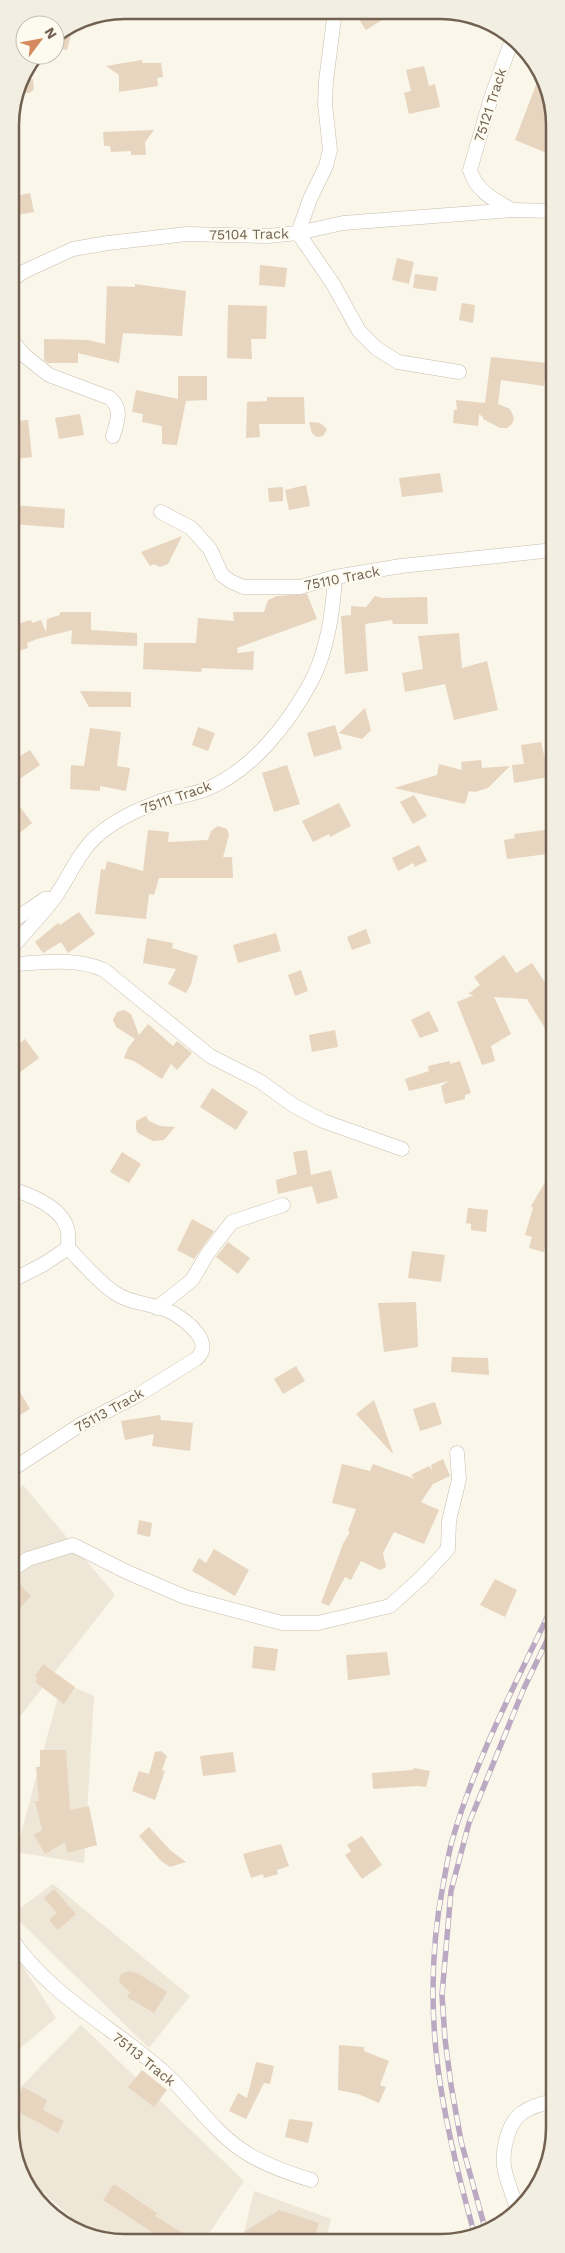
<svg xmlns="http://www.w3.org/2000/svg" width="565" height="2253" viewBox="0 0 565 2253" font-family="'Work Sans',sans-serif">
	<rect width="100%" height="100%" fill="#faf6e9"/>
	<g fill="#eee6d6">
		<path d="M23 1485 115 1595 11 1728V1495Z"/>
		<path d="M62 1682 94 1696 84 1863 16 1852Z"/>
		<path d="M53 1884 190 1996 149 2048 12 1914Z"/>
		<path d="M11 1948 56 2018 11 2056Z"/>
		<path d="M81 2025 244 2181 204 2241H102L87 2232 25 2176 11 2144V2097Z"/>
		<path d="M254 2191 331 2219 325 2242 242 2241Z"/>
	</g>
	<g fill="#e7d5bf">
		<path d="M354 12H394L366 30Z"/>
		<path d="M74 23 67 50 55 47V36Z"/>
		<path d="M142 60V63H161L163 77 157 78 158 86 119 92V75L106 66Z"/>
		<path d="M424 66 429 86 435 84 440 107 409 114 404 93 411 91 406 70Z"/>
		<path d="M539 77 554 109V156L515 140Z"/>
		<path d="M33 79 34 89 30 93H23L19 86 23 81Z"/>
		<path d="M154 130 145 142 146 155H131V151L111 152 110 146H104L103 132Z"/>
		<path d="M30 193 34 212 12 216 10 197Z"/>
		<path d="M397 258 414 262 409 284 392 280Z"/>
		<path d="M260 265 287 268 285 287 259 285Z"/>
		<path d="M415 274 438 277 436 291 413 288Z"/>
		<path d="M135 284 186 291 182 336 123 333 119 363 78 353V363H48L44 360V339L88 340 105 344 107 286 135 287Z"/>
		<path d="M462 303 475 305 473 323 459 320Z"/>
		<path d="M228 305 267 306 266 339H251L252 359 227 358Z"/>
		<path d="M491 357 547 363 544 386 501 380 498 404 510 409 514 418 512 424 507 428H500L483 419V417L479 414 478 426 453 423 454 410H457L456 400 485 403Z"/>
		<path d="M178 376H207V400L186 401 177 445 162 444V426L142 422 143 414 132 412 136 390 178 399Z"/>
		<path d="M267 397H304L305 424H259L260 437 246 438 247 402 267 401Z"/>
		<path d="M80 414 84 435 59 439 55 418Z"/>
		<path d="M28 420 32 457 16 459 12 421Z"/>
		<path d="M309 422 320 423 327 429 323 436 317 437 312 433Z"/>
		<path d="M440 473 443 492 402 497 399 478Z"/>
		<path d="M306 485 310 506 289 510 285 490Z"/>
		<path d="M283 487V501L269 502 268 488Z"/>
		<path d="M12 505 65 509 64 528 12 524Z"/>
		<path d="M182 536 168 564 160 567 154 564 150 566 141 552Z"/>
		<path d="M307 594 317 619 237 648 238 653 254 651 253 670 202 668 201 672 143 669 144 643H196L198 618 234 621 233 612H264L268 600 277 596Z"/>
		<path d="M375 596 383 598 427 597 428 624H393L392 620 365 624 368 671 345 674 341 616 351 615V606L366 607Z"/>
		<path d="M60 612H91V630L137 633V646L71 644 72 630 37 639 27 643 28 648 10 654V626L31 620 32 623 41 620 46 632 47 619 60 615Z"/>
		<path d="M459 633 462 668 487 661 498 710 454 720 445 684 405 692 402 673 423 669 418 636Z"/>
		<path d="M80 691 131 692V707H89Z"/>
		<path d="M365 708 371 730 362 739 339 733Z"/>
		<path d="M335 725 342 749 314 757 307 733Z"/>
		<path d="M198 727 215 733 208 751 192 745Z"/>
		<path d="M90 728 121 732 117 766 130 768 126 791 100 786V791L70 789 71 765 84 766Z"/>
		<path d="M541 742 545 759 554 758V776L514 783 512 765 524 764 521 745Z"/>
		<path d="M30 750 40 765 18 780 10 769V762Z"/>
		<path d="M481 760 482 768 510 766 488 788 475 792 469 791 465 804 394 788 437 775 439 764 462 770 461 762Z"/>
		<path d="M287 765 300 804 274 812 262 773Z"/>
		<path d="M414 795 427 816 413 824 400 802Z"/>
		<path d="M339 803 351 826 330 837 329 834 313 842 302 821Z"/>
		<path d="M21 808 32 823 11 840 10 816Z"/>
		<path d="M218 826 227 829 229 835 223 857H232L233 878H159L154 895 149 894 146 919 95 914 101 869 105 870 107 861 143 871 148 830 169 832 168 842 208 840 211 831Z"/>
		<path d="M545 830 548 854 507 859 504 840 515 838 514 834Z"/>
		<path d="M419 845 427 861 415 867 413 863 398 871 392 858Z"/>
		<path d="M79 912 95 934 68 953 61 942 43 953 35 942 58 923 60 925Z"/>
		<path d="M366 929 371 943 352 950 347 937Z"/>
		<path d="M276 933 281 951 238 963 233 945Z"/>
		<path d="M147 938 173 943 172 948 198 956 191 984 186 993 168 984 176 969 143 963Z"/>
		<path d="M504 955 516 973 532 963 554 996V1043L527 999 494 997 511 1034 491 1046 495 1061 482 1065 457 1002 474 995 468 994 480 985 474 977Z"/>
		<path d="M301 970 308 991 295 996 288 975Z"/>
		<path d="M124 1010 131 1014 139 1035 148 1024 173 1046 177 1041 192 1053 177 1070 171 1064 162 1079 134 1061 124 1058 128 1048 135 1039 116 1027 113 1020 117 1012Z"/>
		<path d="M429 1011 439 1031 420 1038 411 1020Z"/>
		<path d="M335 1030 338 1047 312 1052 309 1035Z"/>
		<path d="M25 1039 39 1058 11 1079V1050Z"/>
		<path d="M450 1061V1064L460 1061 471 1093 465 1095V1099L445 1104 441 1086 449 1081 409 1091 405 1079 429 1071 428 1066Z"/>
		<path d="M212 1088 248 1112 236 1130 200 1107Z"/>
		<path d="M146 1116 149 1121 160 1126 175 1127 164 1140 153 1141 138 1133 136 1129V1121Z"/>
		<path d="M307 1150 311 1175 331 1170 338 1198 317 1204 312 1186 278 1194 276 1180 297 1174 293 1152Z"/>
		<path d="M122 1152 141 1164 129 1183 110 1172Z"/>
		<path d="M554 1167V1249L545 1246 544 1252 529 1248 532 1237 525 1235 533 1208 531 1206Z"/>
		<path d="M468 1208 488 1210 486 1232 471 1230V1224L466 1223Z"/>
		<path d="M192 1219 214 1231 194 1259 177 1250Z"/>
		<path d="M228 1242 250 1258 238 1274 216 1257Z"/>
		<path d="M412 1251 445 1255 441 1282 408 1278Z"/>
		<path d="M416 1302 418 1347 384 1352 378 1303Z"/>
		<path d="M452 1357 488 1358 489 1375 451 1372Z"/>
		<path d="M296 1366 305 1381 283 1394 274 1379Z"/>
		<path d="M20 1392 30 1409 11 1420V1397Z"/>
		<path d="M374 1400 393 1453H392L356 1414Z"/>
		<path d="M435 1402 442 1424 420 1431 413 1409Z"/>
		<path d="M160 1415 161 1420 193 1423 190 1451 152 1446 154 1434 125 1440 121 1421Z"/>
		<path d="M443 1459 450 1476 433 1484 421 1502 439 1510 424 1544 394 1532 383 1553 386 1567 380 1570 361 1561 351 1580 345 1577 329 1606 321 1603 343 1544 350 1532 348 1531 356 1509 332 1503 342 1464 370 1471 373 1464 415 1479 411 1475 429 1466 432 1470 431 1465Z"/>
		<path d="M139 1520 152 1523 150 1537 137 1534Z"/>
		<path d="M214 1549 249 1570 235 1596 192 1571 199 1558 206 1563Z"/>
		<path d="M13 1578 31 1596 11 1617V1579Z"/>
		<path d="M495 1579 517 1590 505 1617 480 1605Z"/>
		<path d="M254 1646 278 1649 275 1671 252 1668Z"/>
		<path d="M387 1652 390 1675 348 1680 346 1655Z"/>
		<path d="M43 1664 75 1687 64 1704 35 1682 38 1678 35 1676Z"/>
		<path d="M40 1750H66L70 1810 89 1806 97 1845 67 1853 65 1842 45 1854 34 1835 42 1830 35 1801H39L36 1767H40Z"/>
		<path d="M161 1751 167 1756 162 1770 165 1771 155 1800 132 1791 139 1771 149 1774 155 1752Z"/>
		<path d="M233 1752 236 1772 203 1776 200 1756Z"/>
		<path d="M414 1768 430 1771 426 1787 418 1786 373 1789 372 1773 413 1770Z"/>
		<path d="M149 1827 170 1850 186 1862 170 1867 161 1861 139 1836Z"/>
		<path d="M362 1836 382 1865 362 1879 345 1855 351 1851 347 1845Z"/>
		<path d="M281 1844 289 1866 277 1870 278 1874 264 1878 263 1874 251 1878 243 1854Z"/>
		<path d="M54 1889 76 1914 58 1930 49 1920 57 1913 44 1898Z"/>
		<path d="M129 1971 137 1973 167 1992 154 2013 127 1997 130 1992 121 1984 119 1979 121 1974Z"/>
		<path d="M339 2045 364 2047V2051L389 2061 380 2085 386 2087 379 2103 358 2094 338 2090Z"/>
		<path d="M256 2062 274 2066 270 2084 264 2083 246 2119 229 2111 238 2093 247 2098Z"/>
		<path d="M142 2070 167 2090 154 2107 128 2087Z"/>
		<path d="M23 2087 47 2100 43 2110 64 2121 58 2133 13 2109Z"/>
		<path d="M289 2119 313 2122 308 2143 285 2137Z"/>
		<path d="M114 2184 157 2213 155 2216 196 2241H166L103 2200Z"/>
		<path d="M279 2210 319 2223 313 2241H264L244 2232Z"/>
	</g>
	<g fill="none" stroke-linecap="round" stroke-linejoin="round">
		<g stroke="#c8bdae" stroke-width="15">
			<g id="minor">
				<path d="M335 11 326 81 325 104 330 150 326 166 310 199 298 233 333 284 359 331 376 348 398 362 459 372"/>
				<path d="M512 40 491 98 470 170C476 191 494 200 512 210"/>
				<path d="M10 281 23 272 73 249 108 243 187 234 268 236 298 233 343 223 512 210 554 211"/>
				<path d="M10 338 25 356 49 375 110 398C123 410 117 421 113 436"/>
				<path d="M161 512 191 528 210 549 222 575 230 581 243 587H300L335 577 401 566 554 550"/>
				<path d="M11 922 45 899H52"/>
				<path d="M11 949C24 933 40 917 53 900 68 880 78 852 98 835 116 819 139 809 161 801 177 796 194 795 209 788 254 768 289 723 312 680 328 649 333 611 335 577"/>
				<path d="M11 964C42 963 75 957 104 970L210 1056 261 1082 293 1105 323 1121 402 1149"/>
				<path d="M11 1189C29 1194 61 1207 67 1228 69 1234 68 1242 68 1248L44 1264 11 1281"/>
				<path d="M157 1308 192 1280 208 1253 232 1222 283 1205"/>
				<path d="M11 1470 80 1425 138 1395 196 1359C215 1343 188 1322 173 1313 155 1303 132 1305 115 1293 97 1281 83 1263 68 1248"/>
				<path d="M11 1570 28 1559 73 1545 127 1572 185 1597 282 1623H318L390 1606 422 1577 448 1549 449 1521 459 1479 457 1453"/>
				<path d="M11 1938C51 1998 116 2028 167 2075 193 2099 212 2130 242 2150 262 2164 288 2173 311 2180"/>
				<path d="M518 2211C514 2197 506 2181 504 2166 502 2151 508 2122 522 2113 531 2106 544 2103 555 2101"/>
			</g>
		</g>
		<use href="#minor" stroke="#fff" stroke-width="14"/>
		<g stroke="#bba9c3" stroke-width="5.5">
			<g id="rail">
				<path d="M486 2232 461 2141 451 2085 445 2039 442 1995 451 1891 469 1823 524 1688 555 1624"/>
				<path d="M475 2236C441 2115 419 2011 443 1885 446 1871 448 1855 452 1841 476 1757 518 1679 555 1601"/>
			</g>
		</g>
		<use href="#rail" stroke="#fdfaef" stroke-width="4" stroke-dasharray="11" stroke-linecap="butt"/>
	</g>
	<g text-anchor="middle" stroke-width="4.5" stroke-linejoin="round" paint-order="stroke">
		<g font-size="14" fill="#726150" stroke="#fdfaef">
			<text transform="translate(490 105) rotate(-72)" y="5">75121 Track</text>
			<text transform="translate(249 234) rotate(-1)" y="5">75104 Track</text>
			<text transform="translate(342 578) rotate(-11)" y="5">75110 Track</text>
			<text transform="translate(176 797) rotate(-19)" y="5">75111 Track</text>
			<text transform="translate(109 1410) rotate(-29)" y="5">75113 Track</text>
			<text transform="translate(144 2059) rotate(39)" y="5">75113 Track</text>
		</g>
	</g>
	<path d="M0 0H565V2253H0ZM125 19H440A106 106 0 0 1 546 125V2128A106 106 0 0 1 440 2234H125A106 106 0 0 1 19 2128V125A106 106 0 0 1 125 19Z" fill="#f2eee2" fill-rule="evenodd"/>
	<path fill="none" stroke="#726150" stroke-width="2.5" d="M125 19H440A106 106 0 0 1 546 125V2128A106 106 0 0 1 440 2234H125A106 106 0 0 1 19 2128V125A106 106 0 0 1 125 19Z"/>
	<g transform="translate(40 40) rotate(58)"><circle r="24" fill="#fdfaef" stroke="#c5bdaf"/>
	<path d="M0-4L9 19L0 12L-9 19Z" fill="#d58a5e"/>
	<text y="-8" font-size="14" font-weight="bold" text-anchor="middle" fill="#726150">N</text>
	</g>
</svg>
